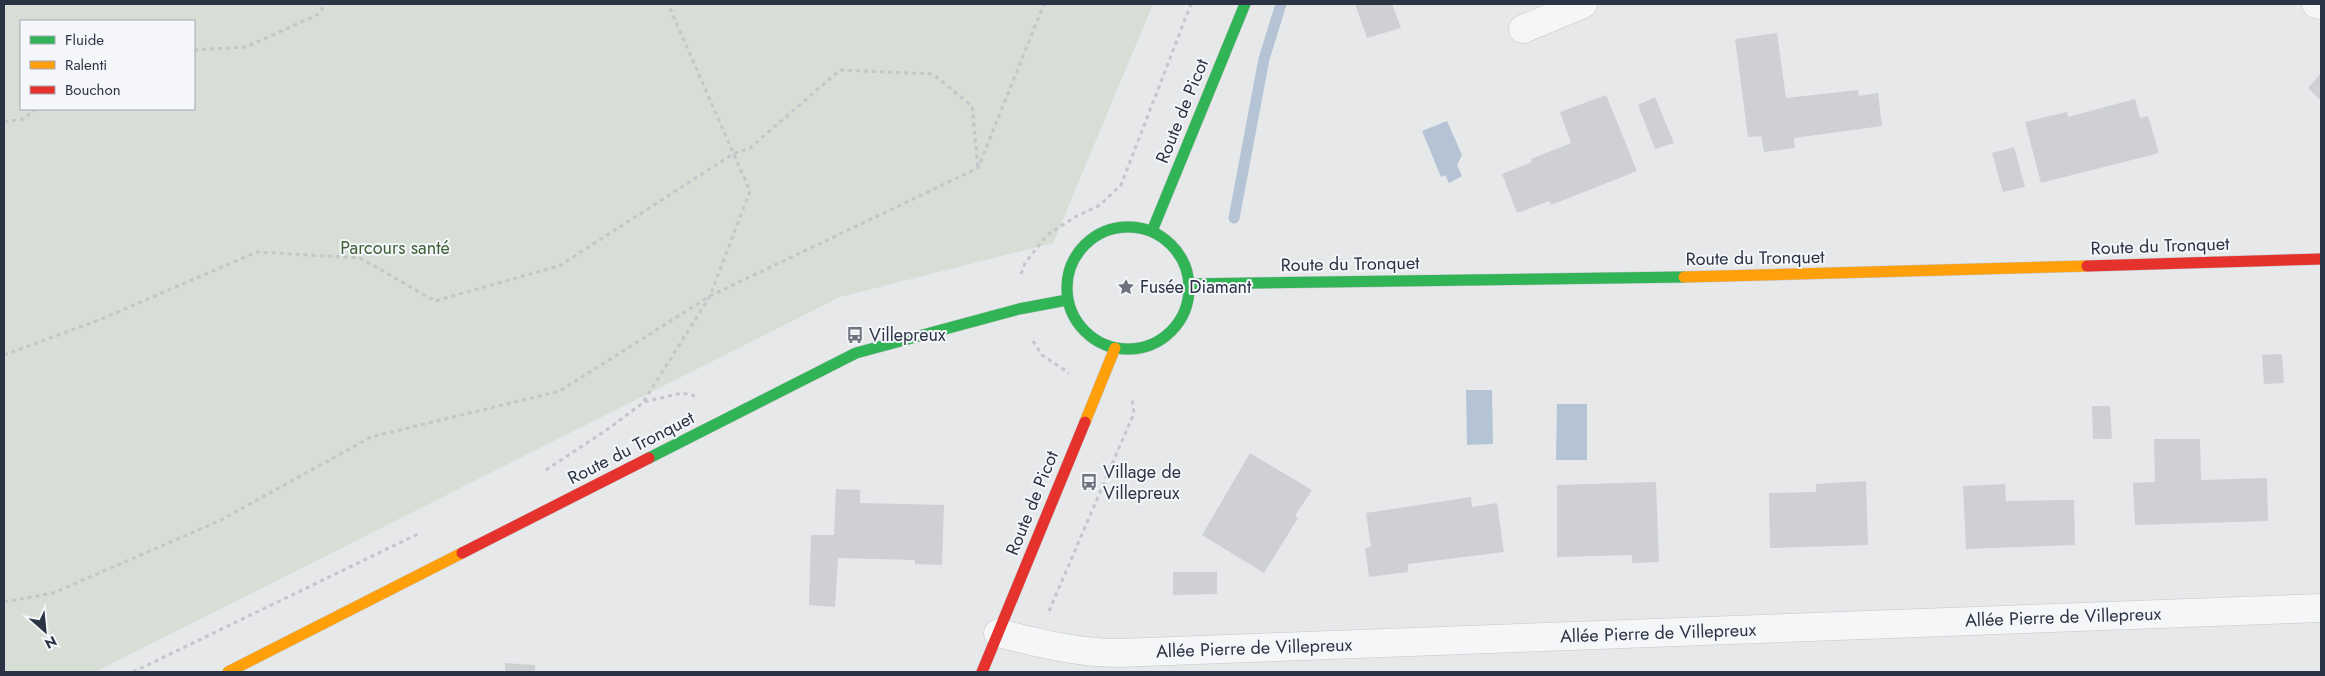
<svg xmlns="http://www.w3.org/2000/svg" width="2325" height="676" viewBox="0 0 2325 676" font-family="Jost,sans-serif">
	<rect width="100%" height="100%" fill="#e6e8ea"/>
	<path fill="#d6ded6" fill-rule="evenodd" d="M4 4H1153L1053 243 840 297 95 672H4ZM21 21H194V109H21Z"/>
	<g fill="#b4c4d5">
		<path d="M1447 121 1462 155 1457 165 1462 176 1449 183 1445 175 1441 177 1422 131Z"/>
		<path d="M1466 390H1492L1493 444 1467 445Z"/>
		<path d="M1557 404H1587V460H1556Z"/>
	</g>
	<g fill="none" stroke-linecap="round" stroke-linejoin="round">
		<path stroke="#b4c4d5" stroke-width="11" d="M1234 218 1264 59 1281 4"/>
	</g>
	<g fill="#ced0d3">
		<path d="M1355 4H1392L1401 28 1367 38Z"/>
		<path d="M1777 33 1786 98 1858 90 1859 96 1878 93 1882 126 1794 138 1795 148 1764 152 1761 136 1748 137 1735 39Z"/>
		<path d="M2321 73V101L2308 88Z"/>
		<path d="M1606 95 1637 171 1551 205 1549 201 1517 213 1502 174 1532 162 1531 159 1571 143 1560 112Z"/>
		<path d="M1655 97 1674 143 1655 149 1638 105Z"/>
		<path d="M2135 99 2140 118 2148 116 2159 153 2041 183 2025 122 2067 112 2068 117Z"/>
		<path d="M2014 147 2025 187 2003 192 1992 153Z"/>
		<path d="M2282 354 2284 383 2264 384 2262 355Z"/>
		<path d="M2092 406H2110L2112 439H2093Z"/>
		<path d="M2154 439H2200L2201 480 2267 478 2268 521 2135 525 2133 483 2155 482Z"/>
		<path d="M1250 453 1312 490 1295 516 1298 518 1264 573 1202 535Z"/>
		<path d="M1866 481 1868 545 1770 548 1769 493 1816 492V484Z"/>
		<path d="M1656 482 1659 562 1632 563V555L1557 557V485Z"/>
		<path d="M2005 484 2006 501 2074 500 2075 545 1966 549 1963 486Z"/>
		<path d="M836 489 860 490V503L944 505 942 565 915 564V560L838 558 835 607 809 605 811 535H834Z"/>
		<path d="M1471 497 1472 507 1497 503 1504 552 1408 564V572L1369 577 1365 548 1371 547 1366 513Z"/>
		<path d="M1173 572H1217V594L1173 595Z"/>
		<path d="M505 663 535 665V672H505Z"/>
	</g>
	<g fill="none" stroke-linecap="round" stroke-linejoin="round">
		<g stroke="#c4c6c8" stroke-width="29">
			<g id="street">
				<path d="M2316 4 2321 5"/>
				<path d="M1523 29 1583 4"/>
				<path d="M998 633C1038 643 1077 653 1119 653L2321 608"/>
			</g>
		</g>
		<g stroke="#c4c6c8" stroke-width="12">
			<g id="fast">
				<circle cx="1128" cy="288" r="61"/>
				<path d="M1152 231 1245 4"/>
				<path d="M1189 284 1684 277"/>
				<path d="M649 458 856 353 1019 309 1067 300"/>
			</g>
		</g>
		<g stroke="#c4c6c8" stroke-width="12">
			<g id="slow">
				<path d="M1684 277 2087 266"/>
				<path d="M1085 422 1115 348"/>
				<path d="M228 672 462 553"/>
			</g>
		</g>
		<g stroke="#c4c6c8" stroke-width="12">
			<g id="jam">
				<path d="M2087 266 2321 259"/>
				<path d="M462 553 649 458"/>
				<path d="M982 672 1085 422"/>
			</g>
		</g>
		<g stroke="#c5c6ca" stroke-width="3" stroke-dasharray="4 4" stroke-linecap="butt">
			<path d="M194 50 246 47 319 14 325 4"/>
			<path d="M4 122 23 119 36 109"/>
			<path d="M1021 274 1025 263 1047 235 1075 217 1100 205 1121 185 1191 4"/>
			<path d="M1033 341 1042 355 1069 373"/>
			<path d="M4 355 99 320 257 252 360 258 435 301 559 266 733 154 750 148 840 70 933 74 972 106 978 168"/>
			<path d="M644 401 710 296 750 191 668 4"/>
			<path d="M546 470 608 429 644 402 682 393 695 396"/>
			<path d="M4 602 53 593 219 521 371 437 560 391 710 296 978 168 1044 4"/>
			<path d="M1049 611 1134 413 1132 398"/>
			<path d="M133 672 420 533"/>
		</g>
		<use href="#street" stroke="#f5f6f7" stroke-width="28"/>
		<use href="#fast" stroke="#30b455" stroke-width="11"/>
		<use href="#slow" stroke="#ff9f0a" stroke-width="11"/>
		<use href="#jam" stroke="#e5322d" stroke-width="11"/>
	</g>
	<defs>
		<g id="sight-bare" transform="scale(1.35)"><path d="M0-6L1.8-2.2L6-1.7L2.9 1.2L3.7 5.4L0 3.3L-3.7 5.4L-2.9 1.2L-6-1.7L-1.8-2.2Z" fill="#6c737f" stroke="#f4f6f9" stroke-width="2.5" paint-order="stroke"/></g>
		<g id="bus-bare" transform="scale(1.35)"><path d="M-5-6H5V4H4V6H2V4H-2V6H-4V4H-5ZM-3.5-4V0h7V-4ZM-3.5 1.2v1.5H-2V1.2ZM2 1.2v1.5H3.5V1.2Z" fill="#6c737f" stroke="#f4f6f9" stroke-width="2.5" paint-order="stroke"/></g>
	</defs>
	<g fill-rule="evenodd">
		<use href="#sight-bare" x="1126" y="287"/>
		<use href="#bus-bare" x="855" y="335"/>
		<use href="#bus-bare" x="1089" y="482"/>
	</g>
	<g text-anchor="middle" stroke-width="4" stroke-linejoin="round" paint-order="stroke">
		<g font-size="18" fill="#2b3445" stroke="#f4f6f9">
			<text transform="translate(1182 111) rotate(-68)" y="6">Route de Picot</text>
			<text transform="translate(2160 246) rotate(-2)" y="6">Route du Tronquet</text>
			<text transform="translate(1755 258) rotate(-1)" y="6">Route du Tronquet</text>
			<text transform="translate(1350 264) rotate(-1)" y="6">Route du Tronquet</text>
			<text transform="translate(631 448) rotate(-27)" y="6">Route du Tronquet</text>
			<text transform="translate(1032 503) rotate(-68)" y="6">Route de Picot</text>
			<text transform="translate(2063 617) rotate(-2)" y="6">Allée Pierre de Villepreux</text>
			<text transform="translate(1658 633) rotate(-2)" y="6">Allée Pierre de Villepreux</text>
			<text transform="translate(1254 648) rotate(-2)" y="6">Allée Pierre de Villepreux</text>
		</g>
		<g font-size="18" fill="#3f6138" stroke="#f4f6f9">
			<text x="395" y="254">Parcours santé</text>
		</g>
		<g font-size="18" fill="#2b3445" stroke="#f4f6f9" text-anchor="start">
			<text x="1140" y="293">Fusée Diamant</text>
			<text x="869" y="341">Villepreux</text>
			<text x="1103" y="478">Village de<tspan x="1103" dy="21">Villepreux</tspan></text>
		</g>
	</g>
	<rect width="2325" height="676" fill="none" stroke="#2b3445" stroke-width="10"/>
	<rect x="20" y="20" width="175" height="90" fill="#f4f6f9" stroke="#a4a8b1"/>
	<rect x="30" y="36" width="25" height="8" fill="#30b455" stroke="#a4a8b1"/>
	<text x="65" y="45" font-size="15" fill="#2b3445">Fluide</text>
	<rect x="30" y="61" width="25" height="8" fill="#ff9f0a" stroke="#a4a8b1"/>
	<text x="65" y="70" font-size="15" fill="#2b3445">Ralenti</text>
	<rect x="30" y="86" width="25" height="8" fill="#e5322d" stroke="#a4a8b1"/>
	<text x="65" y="95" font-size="15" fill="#2b3445">Bouchon</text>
	<g transform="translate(45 631) rotate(153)" stroke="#f4f6f9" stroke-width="4" paint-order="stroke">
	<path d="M0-4L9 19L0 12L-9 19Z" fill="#2b3445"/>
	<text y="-8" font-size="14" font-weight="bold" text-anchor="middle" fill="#2b3445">N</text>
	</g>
</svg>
